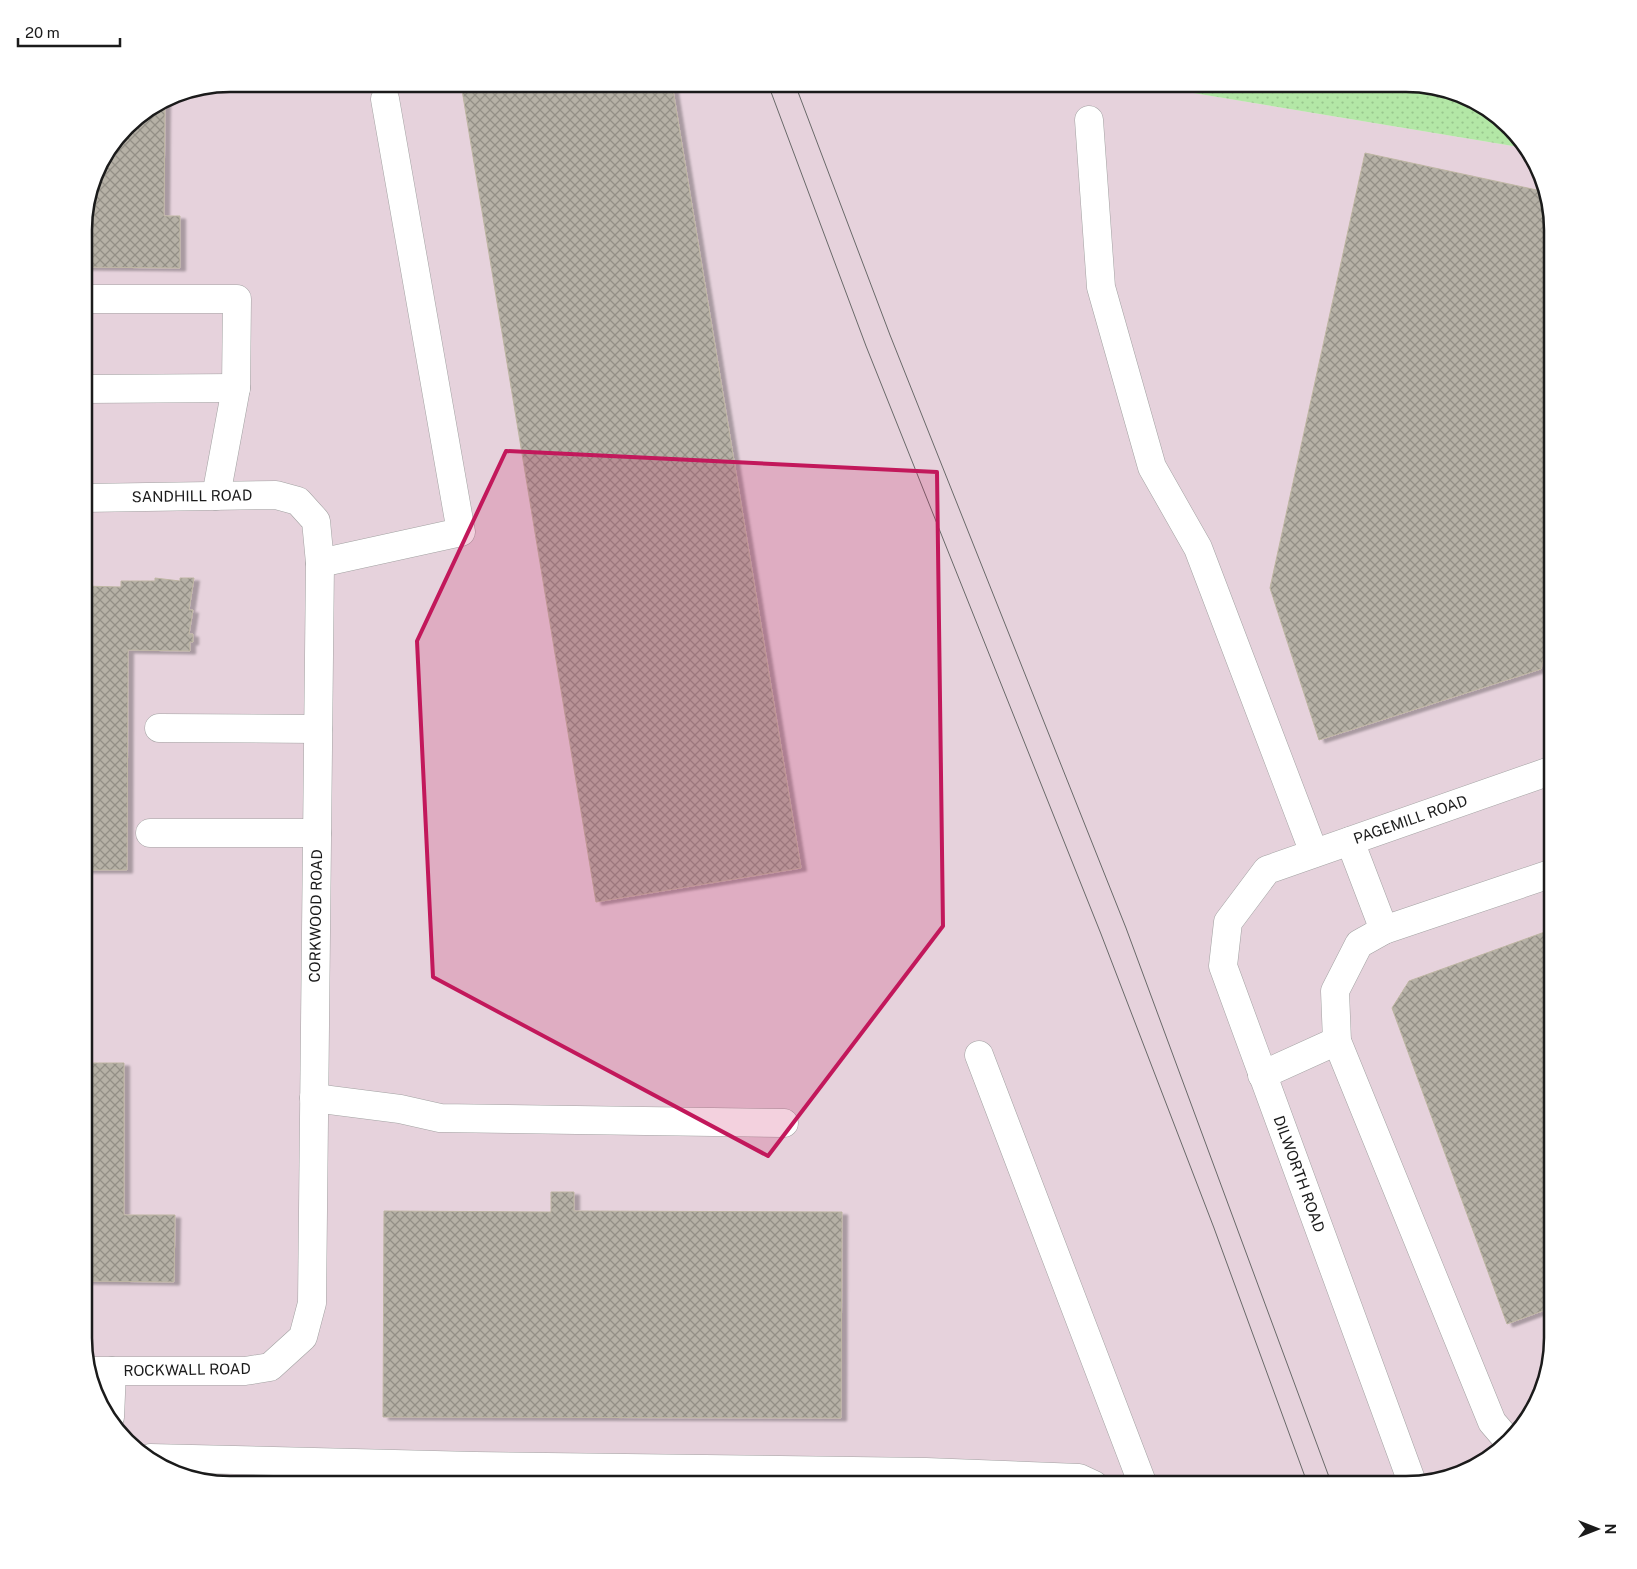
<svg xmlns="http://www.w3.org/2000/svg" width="1637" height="1569" viewBox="0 0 1637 1569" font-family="'Public Sans',sans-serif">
	<defs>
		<pattern id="grass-dots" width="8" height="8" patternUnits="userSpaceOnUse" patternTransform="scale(1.25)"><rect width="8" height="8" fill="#b3e7a6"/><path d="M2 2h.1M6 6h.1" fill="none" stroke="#99c68e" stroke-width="1.8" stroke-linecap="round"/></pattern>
		<pattern id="building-cross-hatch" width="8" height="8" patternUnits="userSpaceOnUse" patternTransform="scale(1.25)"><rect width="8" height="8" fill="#b6b1a6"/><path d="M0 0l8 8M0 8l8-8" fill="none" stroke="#938f86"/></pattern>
		<filter id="shadow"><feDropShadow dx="5.5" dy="3" stdDeviation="1" flood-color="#0004"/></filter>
	</defs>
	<rect width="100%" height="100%" fill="#ecece0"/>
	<path fill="#e6d2dc" d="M231 84H1139L1525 148 1542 174 1553 222V1338L1542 1395 1510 1442 1463 1474 1415 1485H231L174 1474 127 1442 95 1395 84 1347V221L99 166 134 120 175 95Z"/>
	<path fill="url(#grass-dots)" d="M1139 84H1415L1471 99 1510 127 1525 148Z"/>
	<g fill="url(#building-cross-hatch)" stroke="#beb6a3" filter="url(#shadow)">
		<path d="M461 84H672L801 868 596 902Z"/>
		<path d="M165 101 164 216H180V268L84 267V221L99 166 134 120Z"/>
		<path d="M1365 153 1546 192 1553 222V616L1541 669 1319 740 1270 588Z"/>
		<path d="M155 578 180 581V578H194L189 610H193L189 634H193V642H190V651L128 650 127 870H84V586L121 587V581H155Z"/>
		<path d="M1553 929V1307L1507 1324 1392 1008 1409 981Z"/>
		<path d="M84 1063H124V1215H175L174 1282 84 1281Z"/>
		<path d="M551 1192H574V1211L842 1212 841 1418 383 1417 384 1211 551 1212Z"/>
	</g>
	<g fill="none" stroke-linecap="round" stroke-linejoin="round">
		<g stroke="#a2a2a2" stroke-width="29">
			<g id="minor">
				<path d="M1089 120 1101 287 1152 467 1198 548 1314 853"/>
				<path d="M84 299H237L236 388 216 496"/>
				<path d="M84 389 236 388"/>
				<path id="s1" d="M84 498 276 495 298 501 316 521 320 563 312 1303 303 1337 270 1367 245 1371H90"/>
				<path d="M320 563 461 532 385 99"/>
				<path d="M159 728 318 729"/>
				<path d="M150 833H317"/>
				<path d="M1350 841 1384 930"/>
				<path d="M979 1055 1143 1485"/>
				<path d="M1262 1075 1337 1041"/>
				<path d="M314 1098 400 1109 440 1118 784 1123"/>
				<path d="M110 1417 112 1371"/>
				<path d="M1510 1443 1492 1422 1337 1041 1335 991 1359 944 1384 930 1553 873"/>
				<path d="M150 1458 475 1466 926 1472 1079 1478 1094 1485"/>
				<path id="s2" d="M1413 1485 1223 966 1228 922 1267 870 1553 770"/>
			</g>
		</g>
		<use href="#minor" stroke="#fff" stroke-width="28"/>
		<g stroke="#696969" stroke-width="1">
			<path d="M768 84 866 346 1101 934 1214 1228 1308 1485"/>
			<path d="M795 84 890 335 1126 928 1332 1485"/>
		</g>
	</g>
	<path fill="#c2185b" fill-opacity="0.2" stroke="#c2185b" stroke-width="4" stroke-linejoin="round" d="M506 451 937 472 943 926 768 1156 433 977 417 641Z"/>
	<g text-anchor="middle" stroke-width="4.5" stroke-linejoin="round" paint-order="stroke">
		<g font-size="15" fill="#1b1b1b" stroke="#fff">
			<text dy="5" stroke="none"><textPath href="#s1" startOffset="108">SANDHILL ROAD</textPath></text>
			<text dy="5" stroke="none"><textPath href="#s2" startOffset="814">PAGEMILL ROAD</textPath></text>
			<text transform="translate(316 916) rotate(-89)" y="5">CORKWOOD ROAD</text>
			<text transform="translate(1299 1174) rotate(70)" y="5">DILWORTH ROAD</text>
			<text transform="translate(187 1370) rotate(-1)" y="5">ROCKWALL ROAD</text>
		</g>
	</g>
	<path d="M0 0H1637V1569H0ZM230 92H1406A138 138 0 0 1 1544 230V1338A138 138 0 0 1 1406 1476H230A138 138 0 0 1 92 1338V230A138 138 0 0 1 230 92Z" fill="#fff" fill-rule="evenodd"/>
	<path fill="none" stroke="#1b1b1b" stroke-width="2.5" d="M230 92H1406A138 138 0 0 1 1544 230V1338A138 138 0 0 1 1406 1476H230A138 138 0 0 1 92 1338V230A138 138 0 0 1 230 92Z"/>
	<g transform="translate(1597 1529) rotate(90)" stroke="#ffffff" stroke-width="4" paint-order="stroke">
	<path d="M0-4L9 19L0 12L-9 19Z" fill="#1b1b1b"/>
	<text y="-8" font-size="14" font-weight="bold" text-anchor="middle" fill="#1b1b1b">N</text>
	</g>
	<path d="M18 38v8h102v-8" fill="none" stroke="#1b1b1b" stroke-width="2.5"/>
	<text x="25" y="38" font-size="15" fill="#1b1b1b" stroke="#ffffff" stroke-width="4" paint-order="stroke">20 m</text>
</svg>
